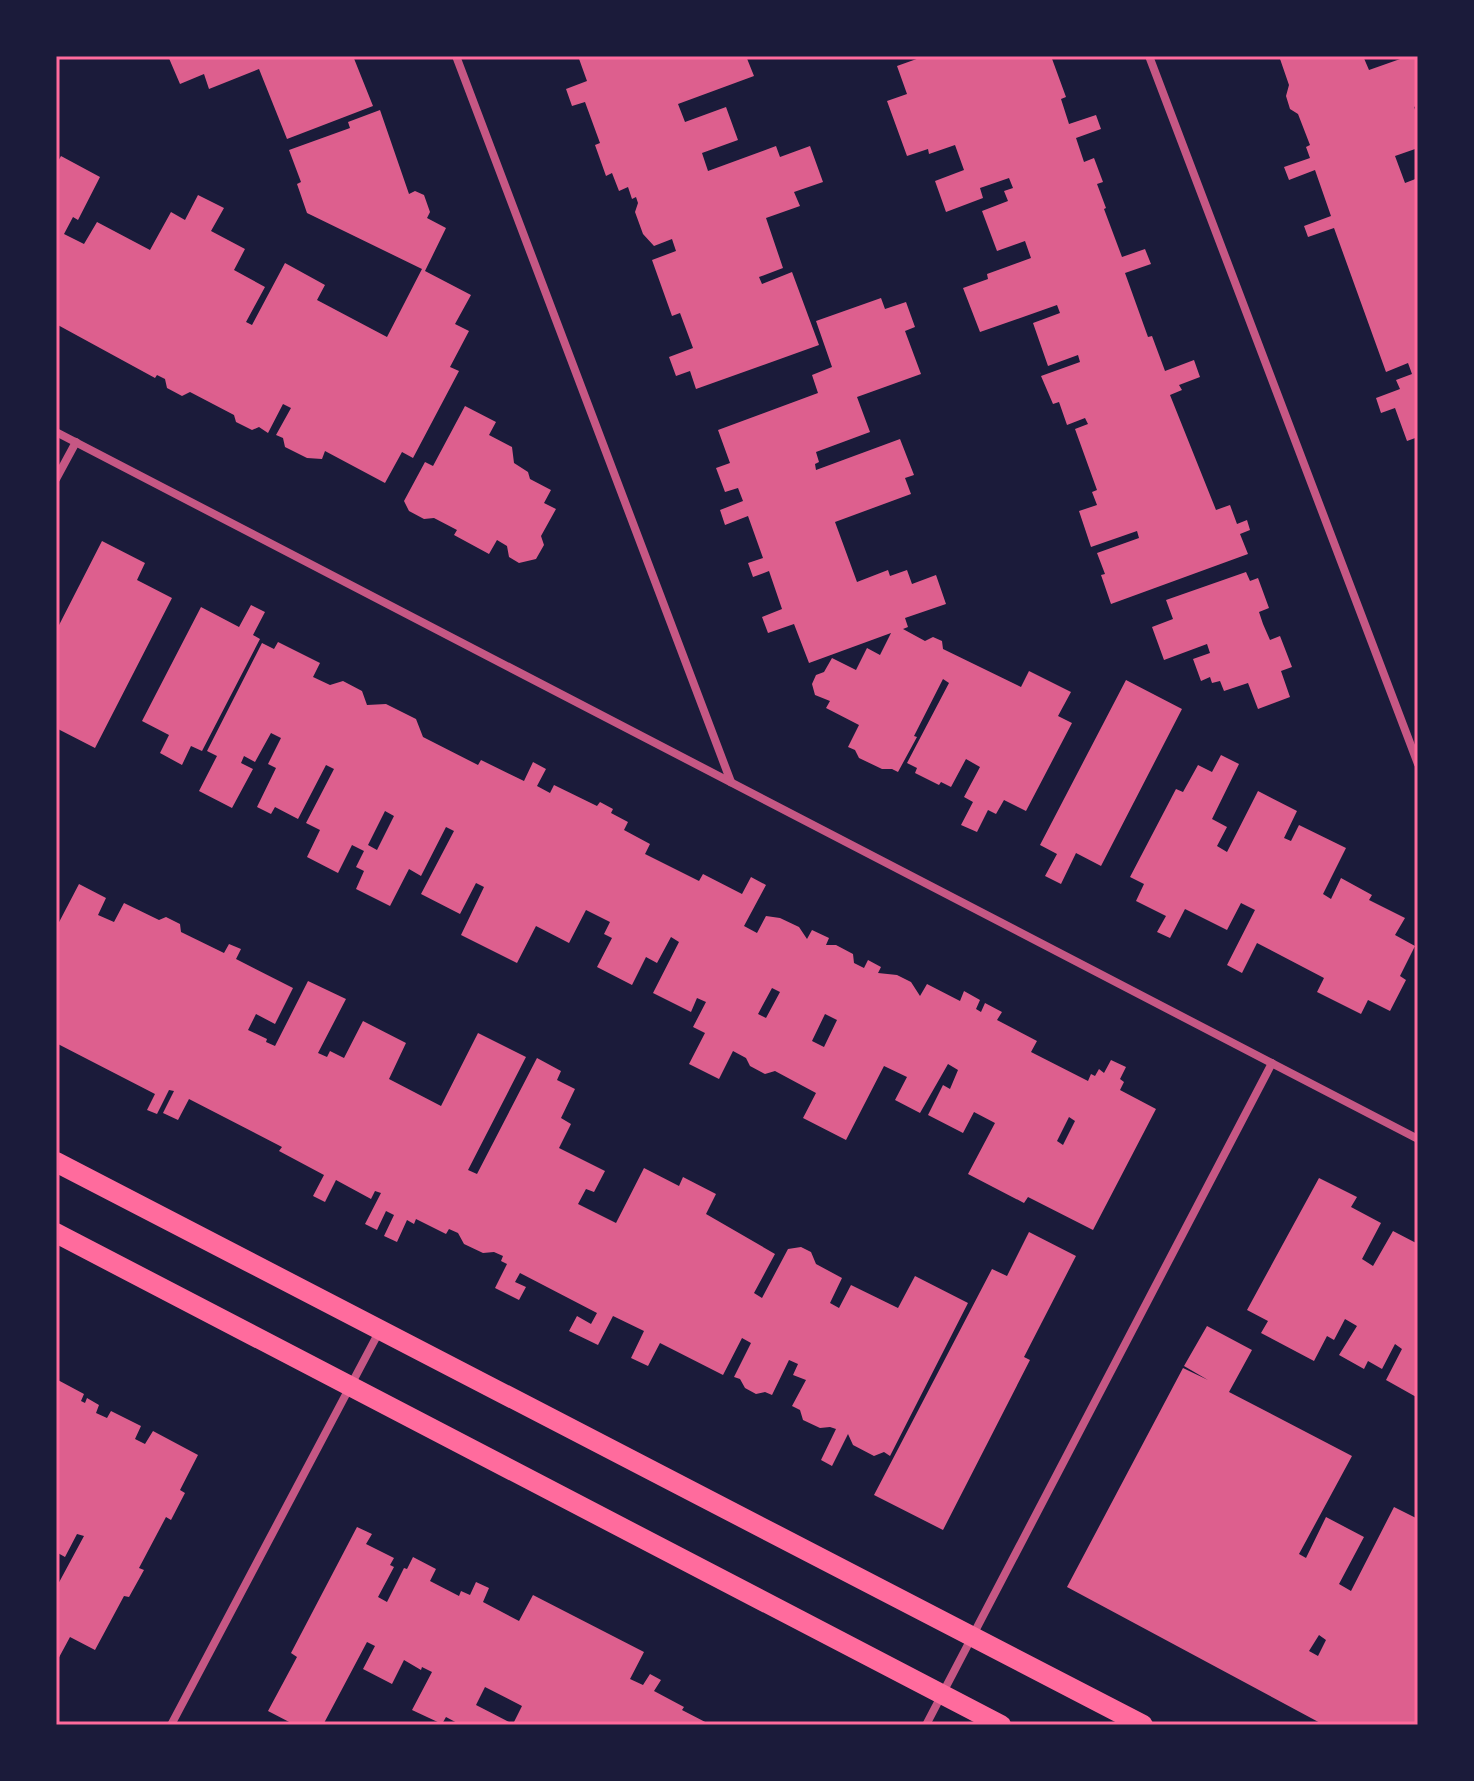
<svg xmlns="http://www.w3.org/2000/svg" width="1474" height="1781" viewBox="0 0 1474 1781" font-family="'Libre Baskerville',serif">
	<rect width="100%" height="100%" fill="#1b1b3a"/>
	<g fill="#dd5f8e" fill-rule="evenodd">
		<path d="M168 56H353L373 106 287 139 259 69 209 89 204 74 180 84Z"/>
		<path d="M578 56H746L754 76 678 104 685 122 726 107 738 140 702 153 708 171 776 146 780 157 810 146 823 182 794 192 800 206 766 218 783 268 759 277 762 284 792 272 819 345 696 389 690 371 676 376 669 357 693 348 680 313 672 316 652 260 676 251 672 239 654 246 643 234 635 212 638 203 636 197 632 199 628 187 619 191 612 173 606 176 595 145 600 143 585 102 572 106 566 89 587 81Z"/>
		<path d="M925 56H1051L1066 97 1061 99 1069 124 1096 115 1101 129 1076 138 1084 162 1094 158 1103 182 1097 184 1106 208 1104 209 1122 257 1145 249 1151 264 1125 273 1148 337 1152 336 1165 371 1194 360 1200 377 1179 385 1182 390 1170 395 1216 510 1230 505 1237 524 1247 520 1250 530 1240 534 1248 554 1111 604 1101 575 1105 574 1097 553 1139 538 1137 531 1091 547 1079 511 1097 505 1092 492 1097 490 1075 429 1088 424 1085 418 1067 425 1059 402 1053 404 1041 376 1080 362 1078 355 1048 366 1033 323 1060 313 1057 305 980 332 963 288 988 279 987 274 1031 258 1025 241 997 251 982 211 1008 201 1004 191 1013 188 1009 178 980 188 983 198 946 212 935 181 964 170 955 145 929 154 928 149 907 156 887 101 907 94 897 66Z"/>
		<path d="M1279 56H1363L1369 70 1403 58 1402 56H1418V105L1414 107 1418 118V148L1395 156 1405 183 1418 178V437L1407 441 1395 408 1381 413 1376 398 1400 389 1396 380 1412 374 1408 363 1386 372 1334 228 1308 237 1304 226 1331 216 1315 170 1289 180 1284 167 1310 158 1306 147 1310 145 1298 114 1290 109 1286 96 1289 85Z"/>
		<path d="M380 110 409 194 415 191 424 195 430 212 427 218 446 228 425 271 471 295 455 324 469 331 450 367 459 371 413 458 402 452 385 483 325 451 322 459 307 458 285 447 283 438 276 435 291 408 283 404 268 433 259 427 252 430 236 422 234 415 190 392 182 396 167 388 165 379 157 375 155 378 56 324V165L61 156 100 177 78 220 73 217 64 234 84 244 97 222 150 250 171 212 185 220 198 195 224 208 211 231 245 249 234 270 265 287 246 322 252 325 285 263 325 285 317 300 387 337 422 269 307 213 297 184 301 182 289 150 350 128 348 122Z"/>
		<path d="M881 298 885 309 906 302 915 327 905 331 921 374 857 397 870 432 816 452 819 462 815 464 816 470 900 439 914 475 905 478 911 494 835 522 857 582 888 570 890 576 907 570 912 584 936 575 946 604 905 618 908 627 903 629 925 641 933 637 942 641 943 649 1021 687 1029 671 1071 692 1058 716 1072 723 1026 811 1004 800 996 814 988 810 977 832 961 825 973 802 964 797 980 767 966 759 951 787 941 782 939 785 915 773 917 768 907 763 949 683 943 679 914 736 917 737 898 772 892 769H882L859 758 855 750 848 747 859 725 826 708 830 701 815 695 812 684 816 675 824 672 832 658 856 670 867 648 880 655 891 633 809 663 794 624 768 633 762 617 782 609 769 571 753 577 748 563 763 558 748 516 725 525 720 510 743 501 738 488 725 492 716 468 730 463 718 430 818 393 812 375 832 367 816 321Z"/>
		<path d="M465 406 496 422 489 435 512 447 514 463 528 472 530 479 551 490 544 503 556 509 541 536 544 545 536 559 519 563 509 557 507 546 497 540 489 554 454 535 457 530 434 518 424 519 409 511 404 501 425 462 433 466Z"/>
		<path d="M102 541 145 563 137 580 172 598 95 748 56 728V631Z"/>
		<path d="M1246 572 1250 581 1258 578 1269 608 1259 612 1263 624 1270 640 1280 636 1292 667 1281 671 1290 697 1258 709 1248 683 1224 691 1220 681 1212 683 1210 677 1201 681 1193 659 1210 653 1207 644 1164 660 1152 627 1173 619 1166 600Z"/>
		<path d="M251 605 265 612 253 635 260 639 202 751 191 746 182 765 160 753 169 735 142 721 201 607 239 627Z"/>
		<path d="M278 642 320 663 313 677 330 685 343 681 362 691 367 705 386 704 416 719 423 737 478 765 481 760 524 781 533 762 546 769 537 786 550 793 554 785 597 806 600 802 613 809 611 813 628 822 624 830 650 844 645 854 699 881 703 874 742 894 751 877 766 885 744 926 757 933 766 916 780 918 799 927 807 939 812 930 829 938 826 945H836L853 954 854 963 864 968 868 960 881 967 878 973 897 975 911 982 920 996 927 984 960 1001 964 991 980 1000 976 1009 981 1012 985 1003 1002 1012 997 1020 1037 1041 1031 1052 1088 1081 1091 1074 1095 1076 1099 1069 1104 1073 1111 1060 1126 1067 1120 1079 1124 1082 1120 1090 1156 1109 1093 1230 1028 1197 1024 1203 968 1174 995 1123 974 1112 963 1133 928 1115 943 1085 950 1089 958 1070 948 1064 920 1113 895 1100 907 1077 884 1066 846 1140 803 1118 816 1093 775 1071 765 1074 750 1066 746 1058 733 1051 719 1079 689 1064 705 1033 693 1027 706 1002 697 998 691 1012 653 993 679 942 671 937 657 963 646 957 632 985 597 967 612 938 604 934 610 922 586 910 569 943 536 926 517 963 461 935 484 887 476 883 460 914 421 894 454 831 446 827 421 876 409 869 390 906 356 889 364 871 356 867 364 851 352 845 338 873 307 857 320 830 306 823 334 769 326 765 298 819 275 807 271 814 257 807 276 768 268 764 281 738 271 733 255 762 244 756 241 763 253 769 232 808 199 791 217 756 207 751 262 643 274 649ZM385 811 394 816 377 850 368 845ZM772 988 780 992 766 1018 758 1014ZM825 1014 837 1020 824 1047 812 1041ZM1069 1117 1075 1121 1063 1145 1057 1141Z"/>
		<path d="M1126 680 1182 709 1101 866 1076 853 1061 884 1045 876 1057 854 1040 845Z"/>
		<path d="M1221 755 1239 764 1212 819 1227 827 1217 846 1227 852 1258 791 1297 811 1284 838 1291 841 1299 825 1346 848 1323 894 1331 899 1341 878 1372 895 1369 900 1405 918 1395 935 1415 946 1400 976 1406 980 1390 1011 1368 1000 1361 1014 1317 992 1324 978 1257 943 1242 973 1227 965 1255 910 1241 903 1227 930 1185 909 1170 938 1157 932 1166 916 1136 901 1144 884 1130 877 1176 789 1183 792 1198 765 1212 772Z"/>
		<path d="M79 884 106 898 98 915 114 922 124 903 159 920 166 917 180 924 181 932 224 953 229 944 241 949 236 959 293 988 275 1024 256 1014 248 1030 267 1039 266 1042 275 1046 308 981 346 999 318 1053 327 1057 330 1051 344 1058 363 1021 406 1043 389 1079 441 1106 478 1033 526 1057 468 1170 477 1174 537 1058 561 1071 557 1080 575 1089 561 1118 571 1124 559 1148 605 1171 594 1192 586 1189 578 1204 616 1223 644 1168 679 1186 683 1177 716 1194 706 1214 775 1254 754 1293 762 1298 788 1249 801 1247 811 1252 816 1264 842 1278 830 1303 839 1308 851 1285 898 1308 915 1276 968 1303 890 1456 884 1452 874 1456 853 1445 848 1434 832 1466 821 1460 836 1429 830 1427 820 1428 803 1420 800 1410 792 1406 806 1380 793 1375 798 1364 789 1360 772 1395 765 1392 756 1394 745 1388 740 1379 734 1377 751 1343 742 1338 723 1375 660 1343 648 1366 631 1358 644 1331 613 1316 598 1345 569 1331 577 1316 591 1324 597 1313 520 1273 515 1282 526 1287 519 1300 495 1288 507 1264 501 1261 503 1256 494 1252 483 1253 464 1244 458 1233 449 1229 446 1234 416 1219 414 1224 407 1220 397 1242 384 1236 394 1215 386 1211 377 1230 365 1224 381 1193 375 1191 371 1199 336 1180 325 1202 313 1196 324 1175 279 1151 282 1147 189 1099 178 1120 163 1113 174 1091 169 1090 157 1114 147 1110 155 1094 56 1043 59 1030 56 1029V928Z"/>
		<path d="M1319 1178 1357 1197 1351 1207 1381 1223 1362 1259 1373 1266 1393 1231 1418 1244V1398L1386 1380 1402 1349 1395 1344 1382 1369 1368 1361 1364 1369 1339 1355 1357 1326 1345 1319 1334 1340 1327 1336 1314 1361 1261 1333 1268 1321 1247 1310Z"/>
		<path d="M1029 1232 1076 1256 1024 1357 1030 1360 943 1530 874 1495 992 1269 1007 1276Z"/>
		<path d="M1207 1326 1252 1350 1229 1392 1352 1456 1299 1554 1306 1558 1326 1517 1364 1537 1339 1584 1351 1591 1394 1507 1418 1519V1725H1324L1067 1587 1183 1368 1208 1380 1184 1366ZM1319 1635 1326 1640 1318 1656 1309 1651Z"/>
		<path d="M56 1379 84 1394 81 1401 85 1403 87 1398 99 1405 96 1413 107 1418 111 1411 141 1426 135 1439 145 1444 153 1431 198 1455 180 1490 185 1493 171 1520 166 1517 139 1568 144 1570 129 1597 124 1596 95 1650 70 1637 56 1663 58 1593 56 1588 84 1536 77 1534 65 1557 56 1552Z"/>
		<path d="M357 1527 372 1534 366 1544 394 1558 390 1565 394 1567 378 1597 387 1602 404 1568 407 1569 413 1557 436 1569 430 1581 459 1596 461 1591 470 1595 476 1582 489 1588 483 1602 519 1621 533 1595 644 1652 630 1679 643 1685 650 1674 661 1680 654 1691 684 1707 682 1710 711 1725H461L446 1717 442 1724 412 1710 432 1672 422 1667 421 1670 404 1660 392 1684 363 1669 375 1646 367 1642 323 1725H295L268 1711 297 1657 291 1653ZM485 1687 522 1706 513 1724 476 1705Z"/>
	</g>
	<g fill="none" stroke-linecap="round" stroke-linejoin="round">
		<g stroke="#c65784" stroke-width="8">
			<path d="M456 56 731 782"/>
			<path d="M1149 56 1418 764"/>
			<path d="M56 432 1418 1139"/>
			<path d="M56 479 76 442"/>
			<path d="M171 1725 380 1330"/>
			<path d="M926 1725 1272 1063"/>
		</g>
		<g stroke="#ff6b9d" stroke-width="20">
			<path d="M56 1162 1143 1725"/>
			<path d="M56 1233 1001 1725"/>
		</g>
	</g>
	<rect width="1474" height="1781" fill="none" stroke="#1b1b3a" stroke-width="116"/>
	<rect x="58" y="58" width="1358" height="1665" fill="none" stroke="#ff6b9d" stroke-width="3"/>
</svg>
